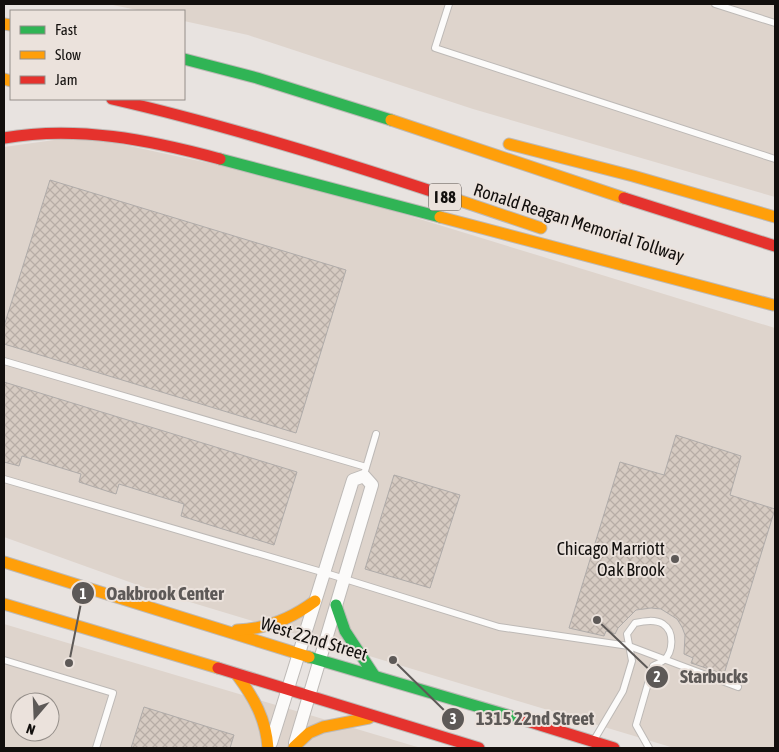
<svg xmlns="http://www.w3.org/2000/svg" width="779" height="752" viewBox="0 0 779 752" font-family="'Asap Condensed',sans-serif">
	<defs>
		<pattern id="building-cross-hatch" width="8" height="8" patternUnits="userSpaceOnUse" patternTransform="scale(1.25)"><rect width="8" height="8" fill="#d6cbc2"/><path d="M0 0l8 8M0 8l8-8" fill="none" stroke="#b7ada6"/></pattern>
	</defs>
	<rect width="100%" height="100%" fill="#e8e3e0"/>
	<g fill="#ded4cc" fill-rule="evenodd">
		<path d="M108 4H775V197L473 109 248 35 184 21V11H142Z"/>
		<path d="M83 136 302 183 775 328V748H674L160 593 4 537V147Z"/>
		<path d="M4 624 414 746 422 748H4ZM20 702H50V732H20Z"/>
	</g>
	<g fill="url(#building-cross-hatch)" stroke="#afaba9">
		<path d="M50 180 346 270 296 433 4 344V326Z"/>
		<path d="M4 382 297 472 274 545 181 516 184 504 119 484 116 494 79 482 81 474 22 456 19 466 4 462Z"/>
		<path d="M676 435 741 456 730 495 775 509 724 674 691 663 693 658 684 654 685 635 682 627 677 619 661 609 651 608 636 610 618 628 615 634 606 631 604 636 569 628 620 462 664 475Z"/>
		<path d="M394 475 460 495 430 588 365 569Z"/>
		<path d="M144 707 234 735 230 748H131Z"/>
	</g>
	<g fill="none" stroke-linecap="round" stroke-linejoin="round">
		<g stroke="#bdb9b6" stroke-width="8">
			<g id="lane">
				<path d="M449 4 435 48 775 159"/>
				<path d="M715 4 775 23"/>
				<path d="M4 361 366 467"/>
				<path d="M365 471 376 434"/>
				<path d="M4 479 332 575 499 627 629 646 738 687"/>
				<path d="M4 660 113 693 96 748"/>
				<path d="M594 740 623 691 632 661 627 634 635 623C644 621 655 619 663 624 675 632 673 652 664 660 661 663 656 664 653 666L636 725 649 748"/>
			</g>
		</g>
		<g stroke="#bdb9b6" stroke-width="14">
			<path id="street" d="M271 743 353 480 364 476 372 485 295 743"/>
		</g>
		<g stroke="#bdb9b6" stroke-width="13">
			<g id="fast">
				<path d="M184 59 257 78 391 120"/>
				<path d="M220 159 440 217"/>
				<path d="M336 605 345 631 374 675"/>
				<path d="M309 657 524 720"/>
			</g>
		</g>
		<g stroke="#bdb9b6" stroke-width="13">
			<g id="slow">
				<path d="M4 24 11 25"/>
				<path d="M4 79 11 81"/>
				<path d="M391 120 624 198"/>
				<path d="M509 144 633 176 775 217"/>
				<path d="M449 197 541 228"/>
				<path d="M440 217 773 305"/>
				<path d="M4 562 309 657"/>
				<path d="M4 604 218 668"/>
				<path d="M237 630C267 629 291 619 315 601"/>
				<path d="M237 675C254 698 266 719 268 748"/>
				<path d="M294 747 309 733 323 727 369 718"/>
			</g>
		</g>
		<g stroke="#bdb9b6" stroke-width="13">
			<g id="jam">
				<path d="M112 99C226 125 338 160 449 197"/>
				<path d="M4 138C76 125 150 140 220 159"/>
				<path d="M624 198 775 246"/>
				<path d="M218 668 479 748"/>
				<path d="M524 720 614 748"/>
			</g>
		</g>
		<use href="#lane" stroke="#fcfbfa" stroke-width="6"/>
		<use href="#street" stroke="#fcfbfa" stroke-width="12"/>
		<use href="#fast" stroke="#30b455" stroke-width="11"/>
		<use href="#slow" stroke="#ff9f0a" stroke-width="11"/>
		<use href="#jam" stroke="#e5322d" stroke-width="11"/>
	</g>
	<circle fill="#5d5957" stroke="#ebe2dc" stroke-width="2" cx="675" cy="559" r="5"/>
	<g text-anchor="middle" stroke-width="4" stroke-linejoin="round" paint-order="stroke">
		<rect fill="#ebe2dc" stroke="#534e4b" stroke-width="1" x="429" y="183.5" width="32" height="27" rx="4"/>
		<g font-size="16" font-weight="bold" fill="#120f0d">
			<text x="445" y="203">I 88</text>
		</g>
		<g font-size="18" fill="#120f0d" stroke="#ebe2dc">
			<text transform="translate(579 223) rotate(18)" y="6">Ronald Reagan Memorial Tollway</text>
			<text transform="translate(314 639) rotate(17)" y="6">West 22nd Street</text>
		</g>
		<g font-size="18" fill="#120f0d" stroke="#ebe2dc" text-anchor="end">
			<text x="665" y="555">Chicago Marriott<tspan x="665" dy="21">Oak Brook</tspan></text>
		</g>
	</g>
	<path fill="none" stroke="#5d5957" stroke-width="2" d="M69 663L83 593M597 620L657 677M393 660L453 719"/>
	<g fill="#5d5957" stroke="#ebe2dc" stroke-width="2">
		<circle cx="69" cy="663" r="5"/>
		<circle cx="597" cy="620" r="5"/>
		<circle cx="393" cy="660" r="5"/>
		<circle cx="83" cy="593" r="12"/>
		<circle cx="657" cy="677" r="12"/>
		<circle cx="453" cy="719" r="12"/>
	</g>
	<g font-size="15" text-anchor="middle" font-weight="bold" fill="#fff">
		<text x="83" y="599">1</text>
		<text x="657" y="682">2</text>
		<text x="453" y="724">3</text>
	</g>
	<g font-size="19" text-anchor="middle" font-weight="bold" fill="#5d5957" stroke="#ebe2dc" stroke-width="4" stroke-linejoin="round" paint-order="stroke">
		<text x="165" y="600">Oakbrook Center</text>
		<text x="714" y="683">Starbucks</text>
		<text x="535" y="725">1315 22nd Street</text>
	</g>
	<rect width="779" height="752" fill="none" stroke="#120f0d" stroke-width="10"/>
	<rect x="10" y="10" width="175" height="90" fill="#ebe2dc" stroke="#948e89"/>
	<rect x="20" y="26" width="25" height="8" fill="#30b455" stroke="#948e89"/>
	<text x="55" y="35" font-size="15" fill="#120f0d">Fast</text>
	<rect x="20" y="51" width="25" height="8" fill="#ff9f0a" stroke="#948e89"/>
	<text x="55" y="60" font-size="15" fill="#120f0d">Slow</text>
	<rect x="20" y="76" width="25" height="8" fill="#e5322d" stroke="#948e89"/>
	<text x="55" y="85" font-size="15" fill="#120f0d">Jam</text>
	<g transform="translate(35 717) rotate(199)"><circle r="24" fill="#ebe2dc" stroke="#948e89"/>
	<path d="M0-4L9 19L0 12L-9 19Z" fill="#5d5957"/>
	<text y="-8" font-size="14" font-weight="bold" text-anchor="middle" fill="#120f0d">N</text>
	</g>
</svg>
